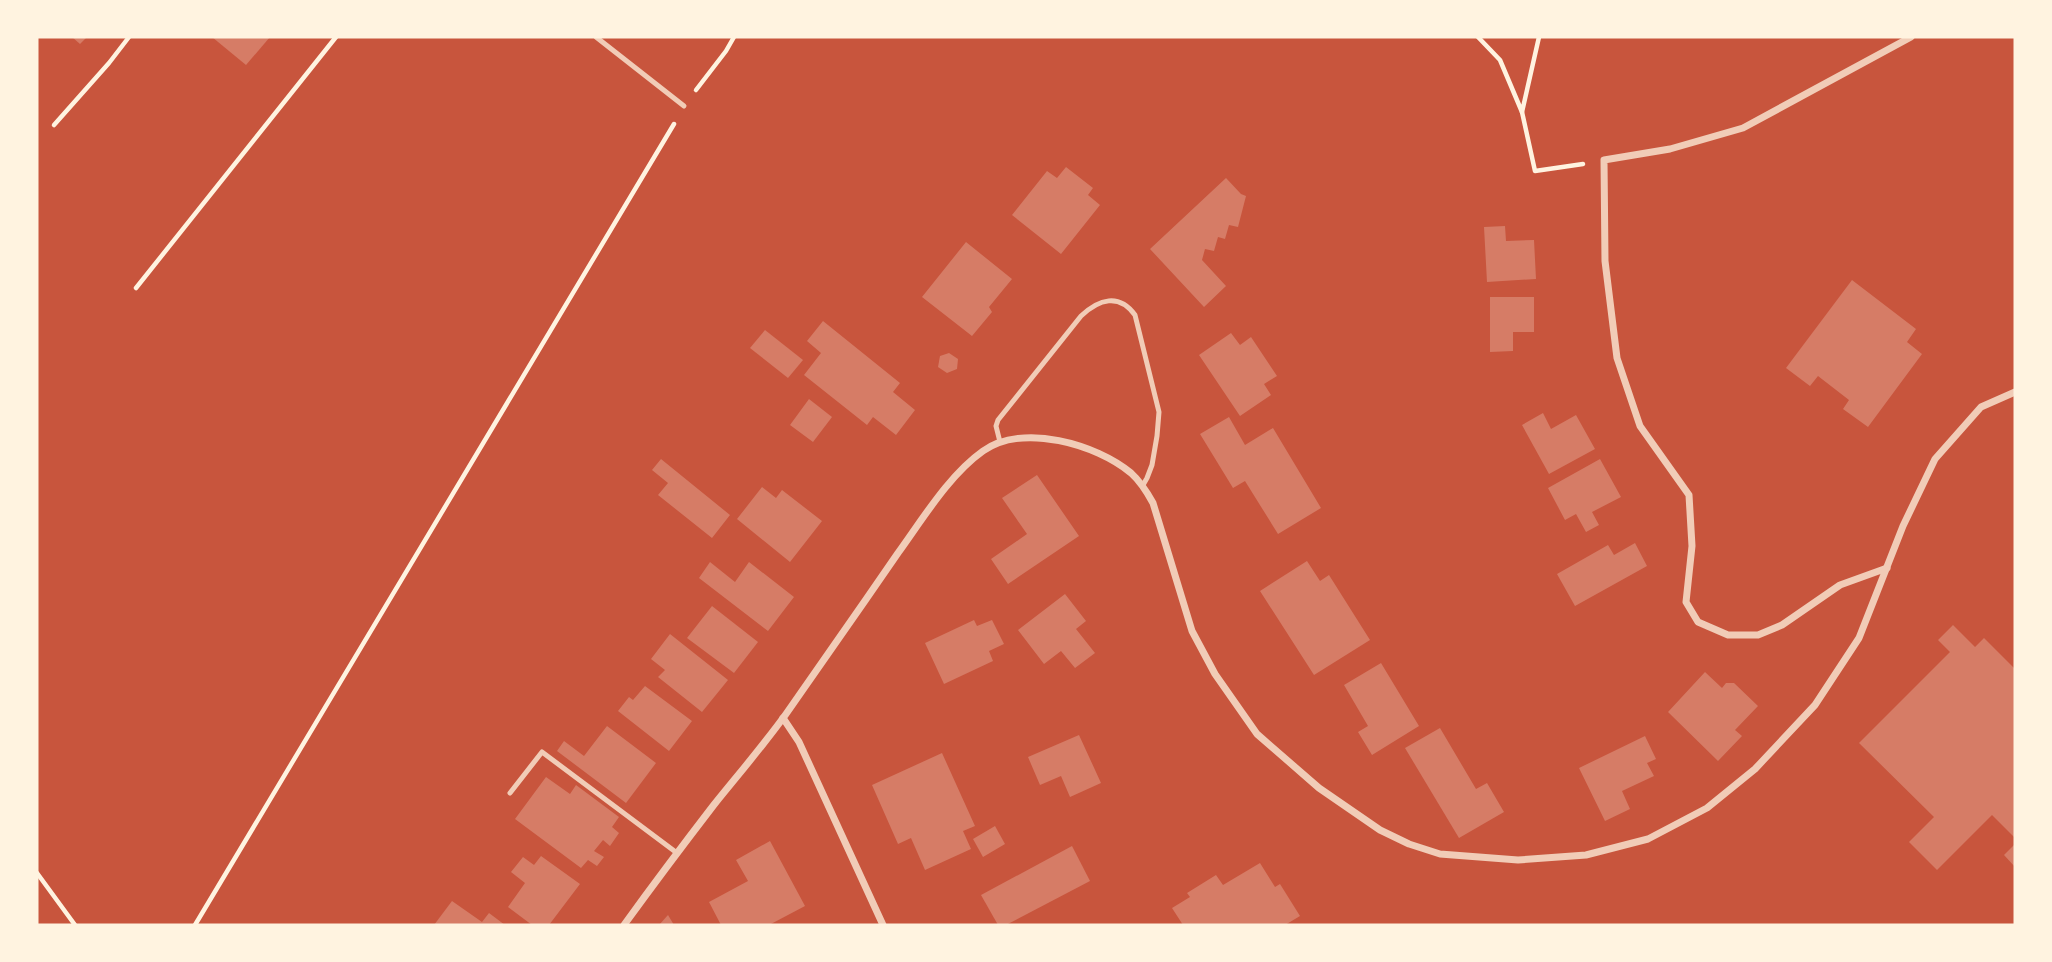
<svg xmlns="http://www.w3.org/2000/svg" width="2052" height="962" viewBox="0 0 2052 962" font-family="'DM Sans',sans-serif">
	<rect width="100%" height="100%" fill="#c8553d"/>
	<g fill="#d67c66">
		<path d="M72 37H87L80 44Z"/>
		<path d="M212 37H270L246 65Z"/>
		<path d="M1066 167 1093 188 1088 195 1100 205 1061 254 1012 215 1047 171 1057 178Z"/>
		<path d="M1226 178 1241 194 1246 196 1238 227 1229 225 1225 239 1218 237 1214 251 1205 249 1202 260 1226 286 1204 307 1150 249Z"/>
		<path d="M1505 226 1506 241 1534 240 1536 279 1487 282 1484 227Z"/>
		<path d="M966 242 1012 279 989 307 992 312 972 336 922 297Z"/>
		<path d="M1852 280 1916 329 1907 342 1922 354 1868 427 1843 409 1849 400 1818 376 1810 386 1786 368Z"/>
		<path d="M1490 297H1534V332H1513V351L1490 352Z"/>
		<path d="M823 321 900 383 893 392 915 410 896 435 873 417 867 425 804 375 821 353 807 341Z"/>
		<path d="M765 330 803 360 788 378 750 348Z"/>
		<path d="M1231 333 1240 345 1251 337 1277 376 1264 384 1271 395 1240 416 1199 355Z"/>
		<path d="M949 353 958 359 957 369 947 373 938 367 940 356Z"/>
		<path d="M809 399 832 417 813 442 790 425Z"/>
		<path d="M1543 413 1551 429 1576 415 1595 449 1549 474 1522 425Z"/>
		<path d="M1229 417 1245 445 1273 428 1321 508 1278 534 1245 481 1233 488 1200 434Z"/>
		<path d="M661 459 730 515 712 538 658 495 668 483 652 470Z"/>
		<path d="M1600 459 1621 497 1592 512 1599 525 1586 532 1576 514 1565 520 1548 488Z"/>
		<path d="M1037 475 1079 536 1008 584 991 559 1027 534 1002 498Z"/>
		<path d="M762 487 776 498 782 490 822 521 790 562 737 519Z"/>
		<path d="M1635 543 1647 566 1575 606 1557 574 1608 545 1614 555Z"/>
		<path d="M1307 561 1320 581 1329 575 1370 640 1314 675 1260 591Z"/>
		<path d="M710 562 735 582 749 562 794 597 768 631 699 578Z"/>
		<path d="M1065 594 1086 621 1076 629 1095 653 1075 668 1061 651 1044 664 1018 630Z"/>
		<path d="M712 606 758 642 734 673 687 638Z"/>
		<path d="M974 620 977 626 992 620 1004 644 989 651 993 661 944 684 925 643Z"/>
		<path d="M1953 625 1975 647 1984 638 2015 669V838L1992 815 1937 870 1909 842 1934 817 1859 743 1950 652 1938 640Z"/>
		<path d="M670 634 728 680 702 712 658 677 665 670 651 659Z"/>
		<path d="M1381 663 1419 726 1372 755 1358 732 1368 726 1344 685Z"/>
		<path d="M1705 672 1722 688 1726 683H1734L1758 706 1735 730 1742 736 1718 761 1668 712Z"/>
		<path d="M645 686 692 721 669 751 618 711 629 697 633 700Z"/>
		<path d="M607 726 656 763 626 803 557 751 564 741 584 756Z"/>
		<path d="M1440 728 1476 789 1487 783 1504 812 1459 838 1405 748Z"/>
		<path d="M1079 735 1101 783 1070 797 1061 776 1040 785 1028 757Z"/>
		<path d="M1645 736 1656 759 1647 763 1654 776 1622 791 1630 809 1605 821 1579 768Z"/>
		<path d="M942 753 975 826 963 831 971 849 925 870 911 838 898 844 872 785Z"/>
		<path d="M546 777 570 794 576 785 619 817 612 827 619 833 610 846 603 840 594 851 604 857 597 866 588 860 581 868 515 819Z"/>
		<path d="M995 826 1005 844 983 857 973 839Z"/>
		<path d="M770 841 805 906 769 925H721L709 902 748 881 736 860Z"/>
		<path d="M2015 844V867L2004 855Z"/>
		<path d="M1072 846 1090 881 1006 925H998L981 895Z"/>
		<path d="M541 856 580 884 549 925H532L508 907 525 883 511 872 523 857 534 865Z"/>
		<path d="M1260 863 1275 887 1280 884 1300 916 1285 925H1183L1172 908 1190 897 1187 893 1216 875 1223 885Z"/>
		<path d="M452 901 482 922 489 913 505 925H434Z"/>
		<path d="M668 915 674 925H659Z"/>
	</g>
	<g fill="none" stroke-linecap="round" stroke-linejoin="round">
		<g stroke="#fff3e0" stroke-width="4.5">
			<path d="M1478 37 1500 60 1522 112 1539 37"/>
			<path d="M696 90 726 51 734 37"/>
			<path d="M1522 112 1535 171 1583 164"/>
			<path d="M54 125 109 63 129 37"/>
			<path d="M136 288 336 37"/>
			<path d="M37 873 75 925"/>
			<path d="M195 925 674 124"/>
		</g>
		<g stroke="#f1ccb7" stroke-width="5">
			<path d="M596 37 684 106"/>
			<path d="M1000 442 996 426 998 420 1081 316C1099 299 1119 293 1135 315L1159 412 1157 436 1152 465 1147 478 1143 485"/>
			<path d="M510 793 542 752 677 853"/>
		</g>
		<g stroke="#f1ccb7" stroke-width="7">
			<path d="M1887 568 1840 585 1782 625 1758 635H1728L1698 622 1686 602 1692 546 1689 495 1640 426 1617 358 1605 261 1604 160 1670 149 1743 128 1911 37"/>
			<path d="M783 718 799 742 883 925"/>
			<path d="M624 925C653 885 683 845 713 806 737 776 763 746 786 714 823 661 861 607 898 553 922 520 949 475 983 451 1023 423 1096 444 1131 473 1141 482 1147 492 1153 503L1192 631 1215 674 1257 734 1319 788 1380 830 1409 844 1440 854 1518 860 1586 855 1648 839 1707 808 1755 769 1815 705 1859 638 1903 526 1935 459 1981 407 2015 392"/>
		</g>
	</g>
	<rect width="2052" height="962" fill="none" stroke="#fff3e0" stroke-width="77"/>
</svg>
